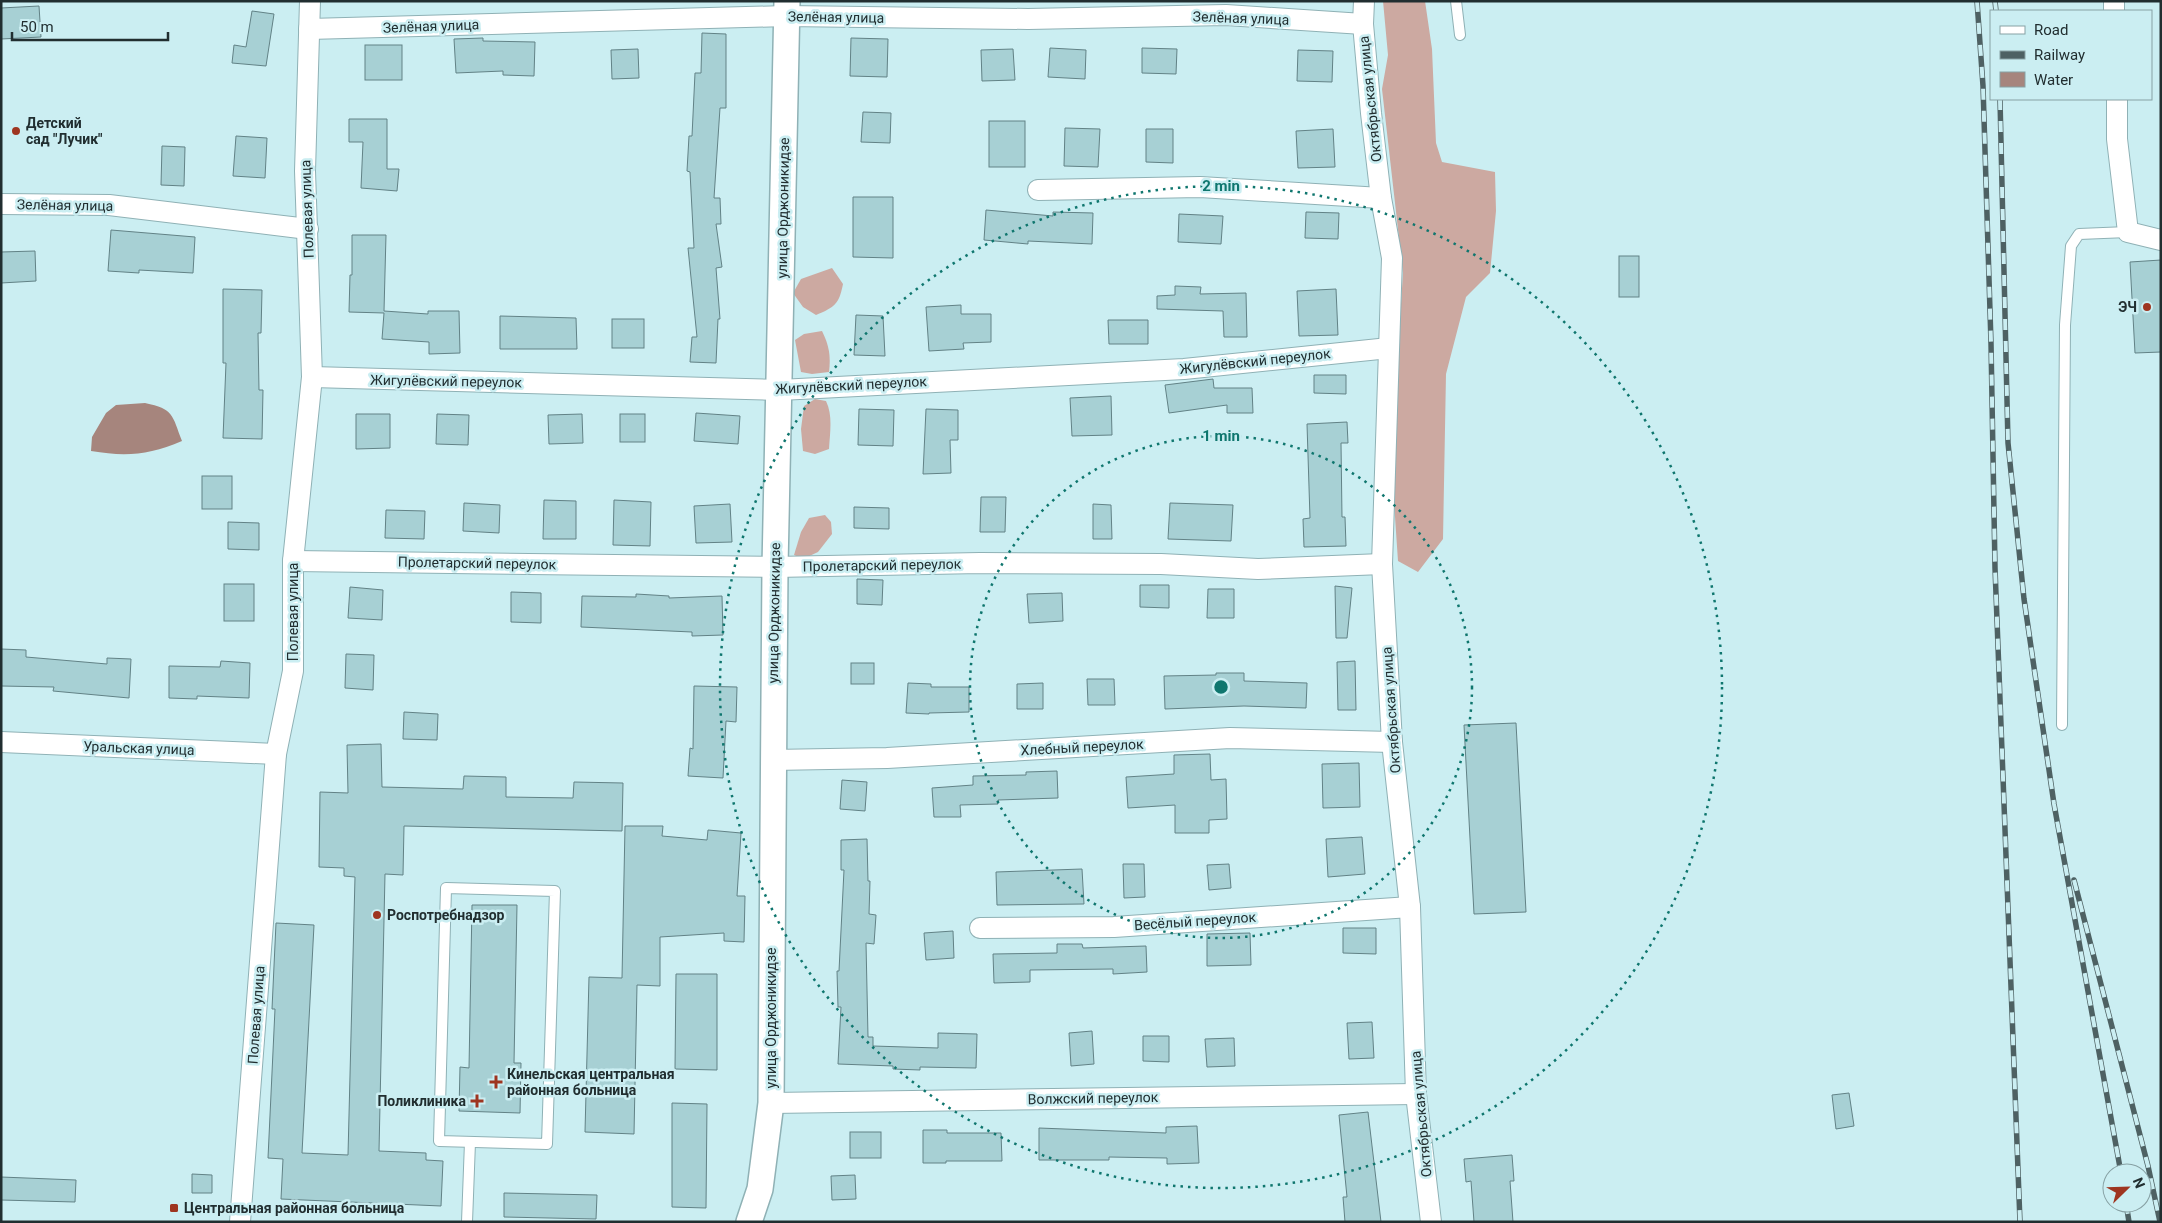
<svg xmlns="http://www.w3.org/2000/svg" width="2162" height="1223" viewBox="0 0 2162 1223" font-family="Roboto,sans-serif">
	<rect width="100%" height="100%" fill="#cbeef2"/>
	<g fill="#cca9a1">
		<path d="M1383 1H1425L1432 49 1436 143 1442 162 1495 172 1496 211 1490 273 1466 297 1446 374 1443 539 1418 572 1398 561 1391 458 1403 273 1382 89 1388 55Z"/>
		<path d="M832 268 843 284C839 304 835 307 816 315L803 307 793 293 801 279Z"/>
		<path d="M822 331C829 345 831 356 829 372L812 374 801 372 795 340 804 334Z"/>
		<path d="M815 399 826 401C833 415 830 433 829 449L815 454 803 451 801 429 804 406Z"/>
		<path d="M825 515 831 522 832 534 818 552 803 559 794 555 801 532 809 518Z"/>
	</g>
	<path fill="#a6857d" d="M145 403C174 409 172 415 182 441 149 455 126 457 91 451L92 437 106 413 116 405Z"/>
	<g fill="#a7d0d4" stroke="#628286">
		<path d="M39 6 41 37 1 39V8Z"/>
		<path d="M252 11 274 14 266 66 232 63 234 45 246 47Z"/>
		<path d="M702 33 726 34V108H720L714 198H720L721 224H716L722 267 716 268 720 319H718L716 363 690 362 692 337H697L688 248H694L690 172 687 171 689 136H692L695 73H701Z"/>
		<path d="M483 38V41L535 42 534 76 503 75V71L456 73 454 39Z"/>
		<path d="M851 38 888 39 887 77 850 76Z"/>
		<rect x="365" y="45" width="37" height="35"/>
		<path d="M1050 48 1086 50 1085 79 1048 77Z"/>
		<path d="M1142 48 1177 49 1176 74 1142 73Z"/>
		<path d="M638 49 639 78 612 79 611 50Z"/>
		<path d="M1013 49 1015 80 982 81 981 50Z"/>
		<path d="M1298 50 1333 51 1332 82 1297 81Z"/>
		<path d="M863 112 891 113 890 143 861 142Z"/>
		<path d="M349 119H387V169H399L397 191 361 188 363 142H349Z"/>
		<rect x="989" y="121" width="36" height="46"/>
		<path d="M1065 128 1100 129 1098 167 1064 166Z"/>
		<path d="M1146 129H1173V163L1146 162Z"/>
		<path d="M1333 129 1335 167 1298 168 1296 131Z"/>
		<path d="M236 136 267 138 265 178 233 176Z"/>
		<path d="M162 146 185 147 184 186 161 185Z"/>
		<path d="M853 197H893V258L853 257Z"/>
		<path d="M986 210 1053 216V212L1093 213 1092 244 1028 241V244L984 240Z"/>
		<path d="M1306 212 1339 213 1338 239 1305 238Z"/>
		<path d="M1179 214 1223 216 1221 244 1178 242Z"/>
		<path d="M111 230 195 237 193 273 139 270V273L108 271Z"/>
		<path d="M352 235H386L384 311 428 314V311H459L460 353 429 354V342L382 339 384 313 349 312 350 275H352Z"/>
		<path d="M35 251 36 281 1 283V252Z"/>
		<rect x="1619" y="256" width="20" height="41"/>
		<path d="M2161 260V352L2135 353 2130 262Z"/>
		<path d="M1175 286 1201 287 1200 294 1246 293 1247 337H1224L1223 311 1157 309V296L1175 295Z"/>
		<path d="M223 289 262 290 261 333H258L259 390H263L262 439 223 438 226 363H223Z"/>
		<path d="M1336 289 1338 335 1299 336 1297 291Z"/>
		<path d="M961 305V314H991V342L963 343 964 349 929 351 926 307Z"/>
		<path d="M856 315 883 316 885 356 854 355Z"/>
		<path d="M500 316 576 318 577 349H500Z"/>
		<rect x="612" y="319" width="32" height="29"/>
		<path d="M1108 320H1148V344H1109Z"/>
		<path d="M1314 375H1346V394L1314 393Z"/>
		<path d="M1213 379 1214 388H1252L1253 413H1227V405L1169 413 1165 385Z"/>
		<path d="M1111 396 1112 435 1072 436 1070 398Z"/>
		<path d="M859 409 894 410 893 446 858 445Z"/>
		<path d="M926 409 958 410V440H950L951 473 923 474Z"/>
		<path d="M696 413 740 416 738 444 694 441Z"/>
		<path d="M356 414H390V448L356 449Z"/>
		<path d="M437 414 469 415 468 445 436 444Z"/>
		<path d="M582 414 583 443 549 444 548 415Z"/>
		<rect x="620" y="414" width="25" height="28"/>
		<path d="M1347 422 1348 443H1341L1342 517H1345L1346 546 1304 547 1303 519 1310 518 1307 424Z"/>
		<rect x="202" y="476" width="30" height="33"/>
		<path d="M981 497H1006L1005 532H980Z"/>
		<path d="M544 500 576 501V539H543Z"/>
		<path d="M614 500 651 502 650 546 613 545Z"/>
		<path d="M464 503 500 505 499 533 463 531Z"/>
		<path d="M1170 503 1233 505 1231 541 1168 539Z"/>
		<path d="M730 504 732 542 696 543 694 506Z"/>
		<path d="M1093 504 1111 505 1112 539H1093Z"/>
		<path d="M854 507 889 508V529L854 528Z"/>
		<path d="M386 510 425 511 424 539 385 538Z"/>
		<path d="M228 522 259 523V550L228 549Z"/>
		<path d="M857 579 883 580 882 605 857 604Z"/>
		<rect x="224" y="584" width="30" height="37"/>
		<path d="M1140 585H1169V608L1140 607Z"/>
		<path d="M1335 586 1352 588 1347 638H1336Z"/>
		<path d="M350 587 383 590 382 620 348 618Z"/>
		<path d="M1208 589H1234V618H1207Z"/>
		<path d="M511 592 541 593V623L511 622Z"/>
		<path d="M1062 593 1063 621 1029 623 1027 594Z"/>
		<path d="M636 594 669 596V598L722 596 723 635 692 636V632L581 627 582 596 636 597Z"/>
		<path d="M1 649 26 650V657L107 664V658L131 659 129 698 53 691 54 687 1 686Z"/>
		<path d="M346 654 374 655 373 690 345 688Z"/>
		<path d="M221 661 250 663 249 698 197 696V699L169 698V666L220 667Z"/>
		<path d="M1355 661 1356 710H1338L1337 662Z"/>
		<rect x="851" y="663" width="23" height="21"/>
		<path d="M1216 673H1244V681L1307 683 1306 708 1244 706 1165 709 1164 676 1216 675Z"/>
		<path d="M1087 679H1114L1115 705H1088Z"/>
		<path d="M908 683 931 684V687H969V712L929 713V714L906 713Z"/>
		<path d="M1043 683V709H1017V684Z"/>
		<path d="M694 686 737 687 736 722 726 721 723 778 688 776 690 748 693 749Z"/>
		<path d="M404 712 438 714 437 740 403 739Z"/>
		<path d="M1516 723 1526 912 1474 914 1464 725Z"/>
		<path d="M381 744 382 787 463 789 464 776 506 777V797L573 798 574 782 623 783 622 831 404 826 403 875 385 874 379 1151 426 1153V1160L443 1161 441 1206 281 1199 283 1159 268 1158 275 1009H272L276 923 314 925 302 1153 348 1155 355 877 344 876V868L319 867 320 792 348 793 347 745Z"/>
		<path d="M1210 754 1211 780 1226 779 1227 819 1209 820V833H1175V805L1128 808 1126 777 1174 774V755Z"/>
		<path d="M1359 763 1360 807 1323 808 1322 764Z"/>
		<path d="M1057 771 1058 798 998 800V804L960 805 961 817H934L932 788 973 785V776L1026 775V772Z"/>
		<path d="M842 780 867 782 865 811 840 809Z"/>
		<path d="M625 826H663L662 836 707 840 708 830 741 833 737 896H745L744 942 724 941V933L660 937V986L637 985 634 1134 585 1132 589 977 622 978Z"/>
		<path d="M1362 837 1365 874 1328 877 1326 839Z"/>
		<path d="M867 839 868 881H870L869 914 876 915 874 944 866 943 868 1037H873V1046L938 1048V1033L977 1034 976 1068 920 1067V1070L893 1069V1066L838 1064 841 1007H838L837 971H839L844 870H841V840Z"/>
		<path d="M1123 864H1144L1145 897 1124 898Z"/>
		<path d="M1229 864 1231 888 1209 890 1207 865Z"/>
		<path d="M1082 869 1084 904 997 905 996 872Z"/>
		<path d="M472 905H517L514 1063H521L520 1113 459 1111 460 1067 469 1068Z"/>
		<path d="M1343 928H1376V954L1343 953Z"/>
		<path d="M953 931 954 958 926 960 924 933Z"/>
		<path d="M1250 933 1251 965 1207 966V934Z"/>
		<path d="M1057 944H1082L1083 948 1146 946 1147 972 1113 974V969L1030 970V982L994 983 993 954 1057 953Z"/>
		<path d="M676 974H717V1070L675 1069Z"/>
		<path d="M1372 1022 1374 1058 1349 1059 1347 1023Z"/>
		<path d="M1092 1031 1094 1064 1071 1066 1069 1033Z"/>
		<path d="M1143 1036H1169V1062L1143 1061Z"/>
		<path d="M1234 1038 1235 1066 1207 1067 1205 1039Z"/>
		<path d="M1849 1093 1854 1126 1836 1129 1832 1095Z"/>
		<path d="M672 1103 707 1104 706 1208 672 1207Z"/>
		<path d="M1368 1112 1381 1222H1345L1343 1197H1347L1339 1115Z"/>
		<path d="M1197 1126 1199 1163 1167 1164V1158L1109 1157V1160H1039V1128L1166 1133V1127Z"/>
		<path d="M923 1130H947V1133H1001L1002 1161H946V1163H923Z"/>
		<rect x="850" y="1132" width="31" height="26"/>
		<path d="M1512 1155 1514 1181H1510L1513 1222H1474L1471 1181 1466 1182 1464 1159Z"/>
		<path d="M192 1174 212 1175V1193H192Z"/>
		<path d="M855 1175 856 1199 832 1200 831 1176Z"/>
		<path d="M1 1177 76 1180 75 1202 1 1200Z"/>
		<path d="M504 1193 597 1195 596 1219 504 1217Z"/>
	</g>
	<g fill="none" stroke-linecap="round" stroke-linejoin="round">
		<g stroke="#8fb1b5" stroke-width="12">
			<g id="service">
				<path d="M1456 1 1460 35"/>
				<path d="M2062 725 2065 325 2071 246 2079 234 2128 232"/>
				<path d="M446 888 555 891 547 1144 439 1141Z"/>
				<path d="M467 1222 470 1142"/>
			</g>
		</g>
		<g stroke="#8fb1b5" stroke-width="22">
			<g id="minor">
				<path d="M1364 1 1363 24 1371 113 1381 198 1392 258 1382 564 1392 742 1410 907 1416 1094 1431 1222"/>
				<path d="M2114 1V11"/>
				<path d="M309 29 786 16 1028 19 1226 15 1363 24"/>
				<path d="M2117 99V139L2128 232 2161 240"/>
				<path d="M1038 190 1200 187 1381 198"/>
				<path d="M1 204 109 205 308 229"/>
				<path d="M312 377 780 390 1184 369 1389 348"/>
				<path d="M293 561 775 567 980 563 1161 564 1258 569 1382 564"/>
				<path d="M1 742 276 754"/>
				<path d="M772 760 887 758 1230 738 1392 742"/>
				<path d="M980 928 1114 927 1410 907"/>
				<path d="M771 1103 1416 1094"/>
				<path d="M240 1222 276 754 293 671V561L312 377 305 171 310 1"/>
			</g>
		</g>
		<g stroke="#8fb1b5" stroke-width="28">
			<path id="tertiary" d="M749 1222 760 1189 771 1103 775 567 787 1"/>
		</g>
		<use href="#service" stroke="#fff" stroke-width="10"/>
		<use href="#minor" stroke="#fff" stroke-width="20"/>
		<use href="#tertiary" stroke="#fff" stroke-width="25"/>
		<g stroke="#4e6163" stroke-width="5.5">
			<g id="rail">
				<path d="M1977 1 1983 86 1991 343 1995 568 2020 1222"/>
				<path d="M1995 1 1996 11"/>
				<path d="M2000 99 2008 443 2024 599 2054 804 2121 1173"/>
				<path d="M2074 880 2148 1166 2160 1222"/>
				<path d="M2126 1203 2129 1222"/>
			</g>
		</g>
		<use href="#rail" stroke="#cbeef2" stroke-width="4" stroke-dasharray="11" stroke-linecap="butt"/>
	</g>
	<g fill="none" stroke="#0f766e" stroke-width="2.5" stroke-dasharray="2.5 5">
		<circle cx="1221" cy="687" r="251"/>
		<circle cx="1221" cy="687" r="501"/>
	</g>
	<g fill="#9e3520" stroke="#cbeef2" stroke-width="2">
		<circle cx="16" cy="131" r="5"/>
		<circle cx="2147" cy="307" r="5"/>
		<circle cx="377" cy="915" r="5"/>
		<path d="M493.5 1074.5h5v5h5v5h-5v5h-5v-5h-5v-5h5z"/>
		<path d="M474.5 1093.5h5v5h5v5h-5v5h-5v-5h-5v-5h5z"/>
		<rect x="169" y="1203" width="10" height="10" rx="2.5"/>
	</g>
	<g text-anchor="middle" stroke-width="5" stroke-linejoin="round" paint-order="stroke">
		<g font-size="14" fill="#212e30" stroke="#cbeef2">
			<text transform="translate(836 17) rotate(1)" y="5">Зелёная улица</text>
			<text transform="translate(1241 18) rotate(2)" y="5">Зелёная улица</text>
			<text transform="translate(431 26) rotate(-2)" y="5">Зелёная улица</text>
			<text transform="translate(1370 99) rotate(-96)" y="5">Октябрьская улица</text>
			<text transform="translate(65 205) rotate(1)" y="5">Зелёная улица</text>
			<text transform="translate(783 208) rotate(-89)" y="5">улица Орджоникидзе</text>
			<text transform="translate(307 209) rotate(-92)" y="5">Полевая улица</text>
			<text transform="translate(1255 361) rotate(-6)" y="5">Жигулёвский переулок</text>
			<text transform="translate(446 381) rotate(1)" y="5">Жигулёвский переулок</text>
			<text transform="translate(851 385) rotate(-3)" y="5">Жигулёвский переулок</text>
			<text transform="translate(477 563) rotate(1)" y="5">Пролетарский переулок</text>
			<text transform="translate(882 565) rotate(-1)" y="5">Пролетарский переулок</text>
			<text transform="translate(293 612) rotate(-90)" y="5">Полевая улица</text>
			<text transform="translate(774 613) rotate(-89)" y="5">улица Орджоникидзе</text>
			<text transform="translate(1391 710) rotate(-94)" y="5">Октябрьская улица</text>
			<text transform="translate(1082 747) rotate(-3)" y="5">Хлебный переулок</text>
			<text transform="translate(139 748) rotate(2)" y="5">Уральская улица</text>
			<text transform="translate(1195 921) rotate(-4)" y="5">Весёлый переулок</text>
			<text transform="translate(256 1015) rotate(-86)" y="5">Полевая улица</text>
			<text transform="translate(771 1018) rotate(-90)" y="5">улица Орджоникидзе</text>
			<text transform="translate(1093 1098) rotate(-1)" y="5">Волжский переулок</text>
			<text transform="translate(1421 1114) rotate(-95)" y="5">Октябрьская улица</text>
		</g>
		<g font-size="14" font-weight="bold" fill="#212e30" stroke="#cbeef2" text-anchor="start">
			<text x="26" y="128">Детский<tspan x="26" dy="16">сад "Лучик"</tspan></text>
			<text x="2137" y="312" text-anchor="end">ЭЧ</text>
			<text x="387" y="920">Роспотребнадзор</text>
			<text x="507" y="1079">Кинельская центральная<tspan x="507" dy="16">районная больница</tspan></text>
			<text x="466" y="1106" text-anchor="end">Поликлиника</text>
			<text x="184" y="1213">Центральная районная больница</text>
		</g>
	</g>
	<circle cx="1221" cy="687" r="8" fill="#0f766e" stroke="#cbeef2" stroke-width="2.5"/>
	<g font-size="15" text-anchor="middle" font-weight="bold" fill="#0f766e" stroke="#cbeef2" stroke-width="5" stroke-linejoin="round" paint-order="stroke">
		<text x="1221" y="191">2 min</text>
		<text x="1221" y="441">1 min</text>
	</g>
	<rect width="2162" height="1223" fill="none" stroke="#212e30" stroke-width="5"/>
	<rect x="1990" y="10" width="162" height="90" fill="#cbeef2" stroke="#87a1a4"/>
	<rect x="2000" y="26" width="25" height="8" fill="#ffffff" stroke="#87a1a4"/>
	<text x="2034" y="35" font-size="15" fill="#212e30">Road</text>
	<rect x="2000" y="51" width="25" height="8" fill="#4e6163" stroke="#87a1a4"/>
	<text x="2034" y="60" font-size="15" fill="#212e30">Railway</text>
	<rect x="2000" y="72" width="25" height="15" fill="#a6857d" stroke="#87a1a4"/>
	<text x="2034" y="85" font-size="15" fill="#212e30">Water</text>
	<g transform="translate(2127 1188) rotate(67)"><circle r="24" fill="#cbeef2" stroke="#87a1a4"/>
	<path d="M0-4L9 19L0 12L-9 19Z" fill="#9e3520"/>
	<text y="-8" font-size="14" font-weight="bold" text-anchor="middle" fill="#212e30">N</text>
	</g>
	<path d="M12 32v8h156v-8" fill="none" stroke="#212e30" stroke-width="2.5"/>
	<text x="20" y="32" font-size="15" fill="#212e30" stroke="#cbeef2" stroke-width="4" paint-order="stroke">50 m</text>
</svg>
